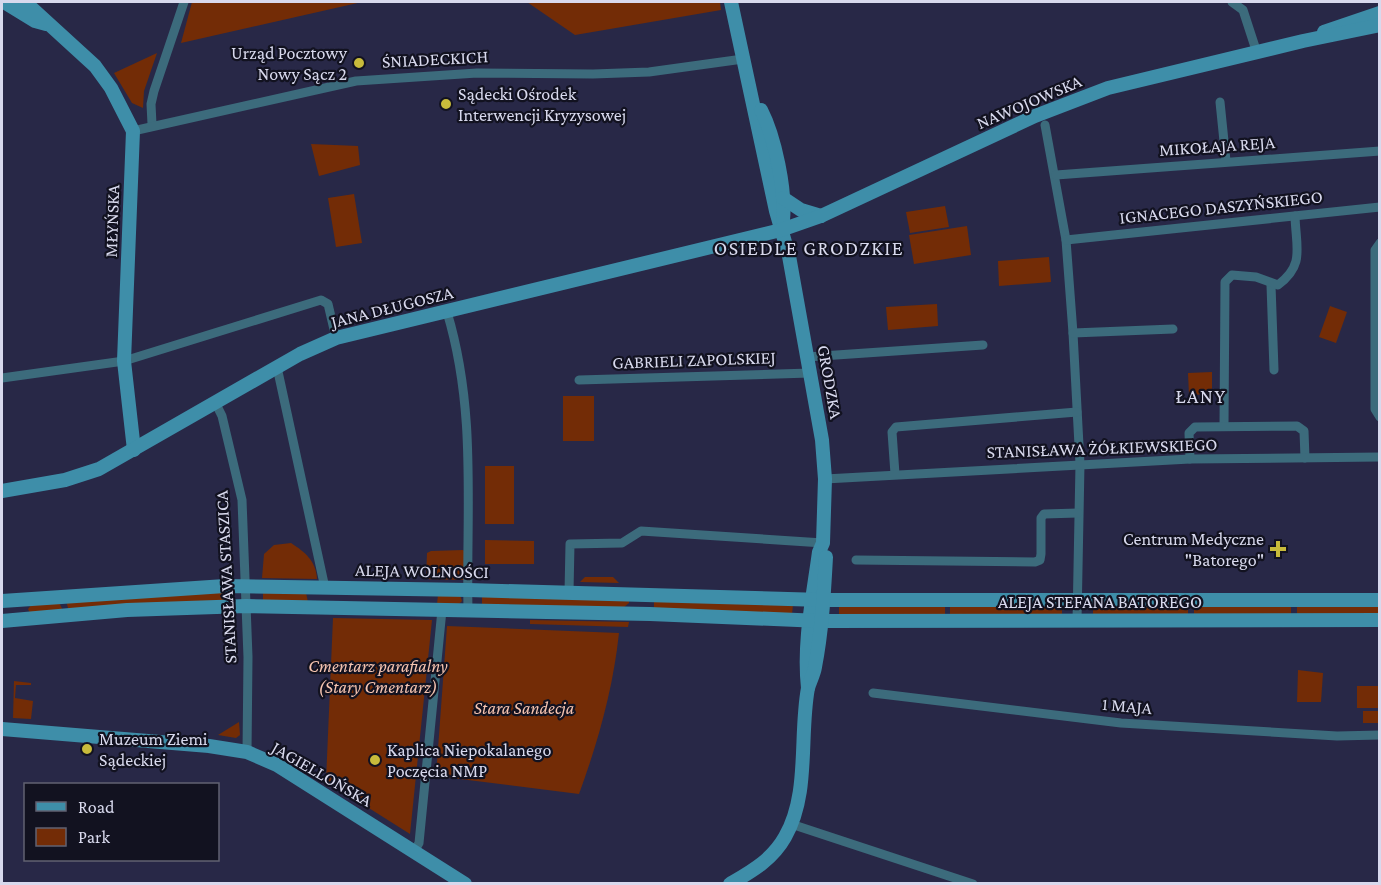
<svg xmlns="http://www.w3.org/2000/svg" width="1381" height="885" viewBox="0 0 1381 885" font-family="'Crimson Pro',serif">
	<rect width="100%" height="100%" fill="#282847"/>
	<g fill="#732c06">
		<path d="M192 2H362L181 43Z"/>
		<path d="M527 2H720L721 10 575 35Z"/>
		<path d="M157 53 144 91 143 108 132 103 114 73Z"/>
		<path d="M311 144 358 146 360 165 319 176Z"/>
		<path d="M354 194 362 243 336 247 328 198Z"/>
		<path d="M945 206 949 227 910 233 906 212Z"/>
		<path d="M967 226 971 255 914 264 909 235Z"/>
		<path d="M1049 257 1051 282 999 286 998 261Z"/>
		<path d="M937 304 938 326 888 330 886 307Z"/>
		<path d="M1330 306 1347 312 1336 343 1319 337Z"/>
		<path d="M1212 372V394L1189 395 1188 373Z"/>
		<rect x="563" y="396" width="31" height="45"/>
		<rect x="485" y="466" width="29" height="58"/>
		<path d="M485 540 534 541V564H485Z"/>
		<path d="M291 543C305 552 316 561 317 579L262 578 264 554 274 545Z"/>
		<path d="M463 550 466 553 465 580 426 579 427 553 431 551Z"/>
		<path d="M585 577H613L619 583 580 582Z"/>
		<path d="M229 591 230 601 69 611 66 601Z"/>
		<path d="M263 592 306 593 308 602 263 601Z"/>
		<path d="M438 595H460L462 601 459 604H437Z"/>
		<path d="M482 595 629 601V603L623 608 482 604Z"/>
		<path d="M654 599 793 605 792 614 654 608Z"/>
		<path d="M59 602 63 611 30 613 28 609 32 604Z"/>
		<path d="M945 605V615H839V606Z"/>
		<rect x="950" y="605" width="112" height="10"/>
		<rect x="1093" y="605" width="95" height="10"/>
		<path d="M1194 605 1291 606V615H1194Z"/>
		<path d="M1379 605V615H1297V606Z"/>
		<path d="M333 618 432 620 410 834 326 781Z"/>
		<path d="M530 620 629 622 628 627 530 624Z"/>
		<path d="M447 626 619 633C613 689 598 742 579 794L436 776Z"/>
		<path d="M1298 670 1323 673 1321 702H1297Z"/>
		<path d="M14 681 31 683V685H16L15 698 33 701 31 719 13 718Z"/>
		<rect x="1357" y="686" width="22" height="22"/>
		<rect x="1363" y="711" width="16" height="12"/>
		<path d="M239 722 240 735 236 738 218 735Z"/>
	</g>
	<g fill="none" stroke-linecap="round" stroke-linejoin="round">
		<g stroke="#3c6b7c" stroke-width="9">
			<path d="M1232 2 1243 10 1257 53"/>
			<path d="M1220 102 1226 161"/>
			<path d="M152 124 151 104 154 91 184 2"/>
			<path d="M1045 125 1066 240 1073 333 1080 464 1077 621"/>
			<path d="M133 131 356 81 477 73 593 74 649 72 743 59"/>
			<path d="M1056 175 1380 151"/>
			<path d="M1066 240 1380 207"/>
			<path d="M1380 243 1375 250V409L1380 417"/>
			<path d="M1271 285 1274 370"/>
			<path d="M447 312C477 411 466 509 468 611"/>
			<path d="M1073 333 1173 329"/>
			<path d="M807 357 983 345"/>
			<path d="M277 367 325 588"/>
			<path d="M2 378 124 361 321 300 328 304 336 338"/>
			<path d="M579 380 810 373"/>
			<path d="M215 402 222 416 242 500 248 657 247 752"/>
			<path d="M1224 426 1225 282 1232 275 1256 277 1278 285C1305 265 1296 248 1295 216"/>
			<path d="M1190 459 1189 433 1195 427 1297 426 1304 431 1305 458"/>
			<path d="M895 474 892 432 896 427 1077 412"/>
			<path d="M825 479 1190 459 1380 457"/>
			<path d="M856 560 1035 562 1040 560 1041 554V518L1044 514 1078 513"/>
			<path d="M569 592 570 544 622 543 641 531 823 543"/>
			<path d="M873 693 1121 723 1337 736 1380 735"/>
			<path d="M791 824 973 884"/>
			<path d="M415 850 419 843 442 610"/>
		</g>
		<g stroke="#3e8ea9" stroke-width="14">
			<path d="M4 2 35 21 46 24"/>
			<path d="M25 2 95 66 111 88 133 131 124 361 134 450"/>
			<path d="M731 2 776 211 789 256 822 440 825 479 823 543 819 552C813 597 803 643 808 688"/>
			<path d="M1324 32 1380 13"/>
			<path d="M761 110C775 137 786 191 783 220"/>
			<path d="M783 198 801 210 821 216"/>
			<path d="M2 491 65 480 99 469 300 354 336 338 781 230 821 216 1035 116 1108 88 1303 41 1380 25"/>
			<path d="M2 601 225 586 468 590 823 600H1380"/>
			<path d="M2 621 127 610 246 606 650 614 821 621 1380 620"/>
			<path d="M2 729 209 746 247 752 277 765 465 884"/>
			<path d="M730 884C752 871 772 860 785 837 810 794 799 736 808 688 810 681 814 674 815 667 822 631 824 593 826 557"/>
		</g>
	</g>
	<g fill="#c8bb3b" stroke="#121220" stroke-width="2">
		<circle cx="359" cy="63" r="6"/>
		<circle cx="446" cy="104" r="6"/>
		<path d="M1275 540h6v6h6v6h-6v6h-6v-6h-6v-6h6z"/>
		<circle cx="87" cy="749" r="6"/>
		<circle cx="375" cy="760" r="6"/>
	</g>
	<g text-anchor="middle" stroke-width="4.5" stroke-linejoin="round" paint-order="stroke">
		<g font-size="18" fill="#d8d9ed" stroke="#121220" text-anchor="start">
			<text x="347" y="59" text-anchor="end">Urząd Pocztowy<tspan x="347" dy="21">Nowy Sącz 2</tspan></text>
			<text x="458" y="100">Sądecki Ośrodek<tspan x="458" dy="21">Interwencji Kryzysowej</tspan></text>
			<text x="1264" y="545" text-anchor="end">Centrum Medyczne<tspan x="1264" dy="21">"Batorego"</tspan></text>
			<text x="99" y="745">Muzeum Ziemi<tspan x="99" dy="21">Sądeckiej</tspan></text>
			<text x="387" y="756">Kaplica Niepokalanego<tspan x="387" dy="21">Poczęcia NMP</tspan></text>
		</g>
		<g font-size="18" fill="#d8d9ed" stroke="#121220">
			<text transform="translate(435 59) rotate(-3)" y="6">ŚNIADECKICH</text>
			<text transform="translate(1029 102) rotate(-23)" y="6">NAWOJOWSKA</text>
			<text transform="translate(1217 146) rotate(-4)" y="6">MIKOŁAJA REJA</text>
			<text transform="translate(1221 207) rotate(-6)" y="6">IGNACEGO DASZYŃSKIEGO</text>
			<text transform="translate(112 221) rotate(-88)" y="6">MŁYŃSKA</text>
			<text transform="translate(392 307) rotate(-14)" y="6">JANA DŁUGOSZA</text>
			<text transform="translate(694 360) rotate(-2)" y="6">GABRIELI ZAPOLSKIEJ</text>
			<text transform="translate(830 382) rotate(80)" y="6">GRODZKA</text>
			<text transform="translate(1102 448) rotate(-2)" y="6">STANISŁAWA ŻÓŁKIEWSKIEGO</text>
			<text transform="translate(422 571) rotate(1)" y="6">ALEJA WOLNOŚCI</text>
			<text transform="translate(226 577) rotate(-93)" y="6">STANISŁAWA STASZICA</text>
			<text x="1100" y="608">ALEJA STEFANA BATOREGO</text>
			<text transform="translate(1127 706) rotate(5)" y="6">1 MAJA</text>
			<text transform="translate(322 774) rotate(30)" y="6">JAGIELLOŃSKA</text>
		</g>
		<g font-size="18" font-style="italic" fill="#f7c5b1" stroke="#121220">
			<text x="378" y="672">Cmentarz parafialny<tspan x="378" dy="21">(Stary Cmentarz)</tspan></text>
			<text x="524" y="714">Stara Sandecja</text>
		</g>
		<g font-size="20" letter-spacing="1.5" fill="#d8d9ed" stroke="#121220">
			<text x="809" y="255">OSIEDLE GRODZKIE</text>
			<text x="1201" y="403">ŁANY</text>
		</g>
	</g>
	<rect width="1381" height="885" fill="none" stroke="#d8d9ed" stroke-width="6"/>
	<rect x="24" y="783" width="195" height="78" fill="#121220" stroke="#616272" stroke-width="1.5"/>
	<rect x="36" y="802" width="30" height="9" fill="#3e8ea9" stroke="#616272" stroke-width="1.5"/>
	<text x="78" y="813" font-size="18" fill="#d8d9ed">Road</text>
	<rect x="36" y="828" width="30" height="18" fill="#732c06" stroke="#616272" stroke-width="1.5"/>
	<text x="78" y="843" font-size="18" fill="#d8d9ed">Park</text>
</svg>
